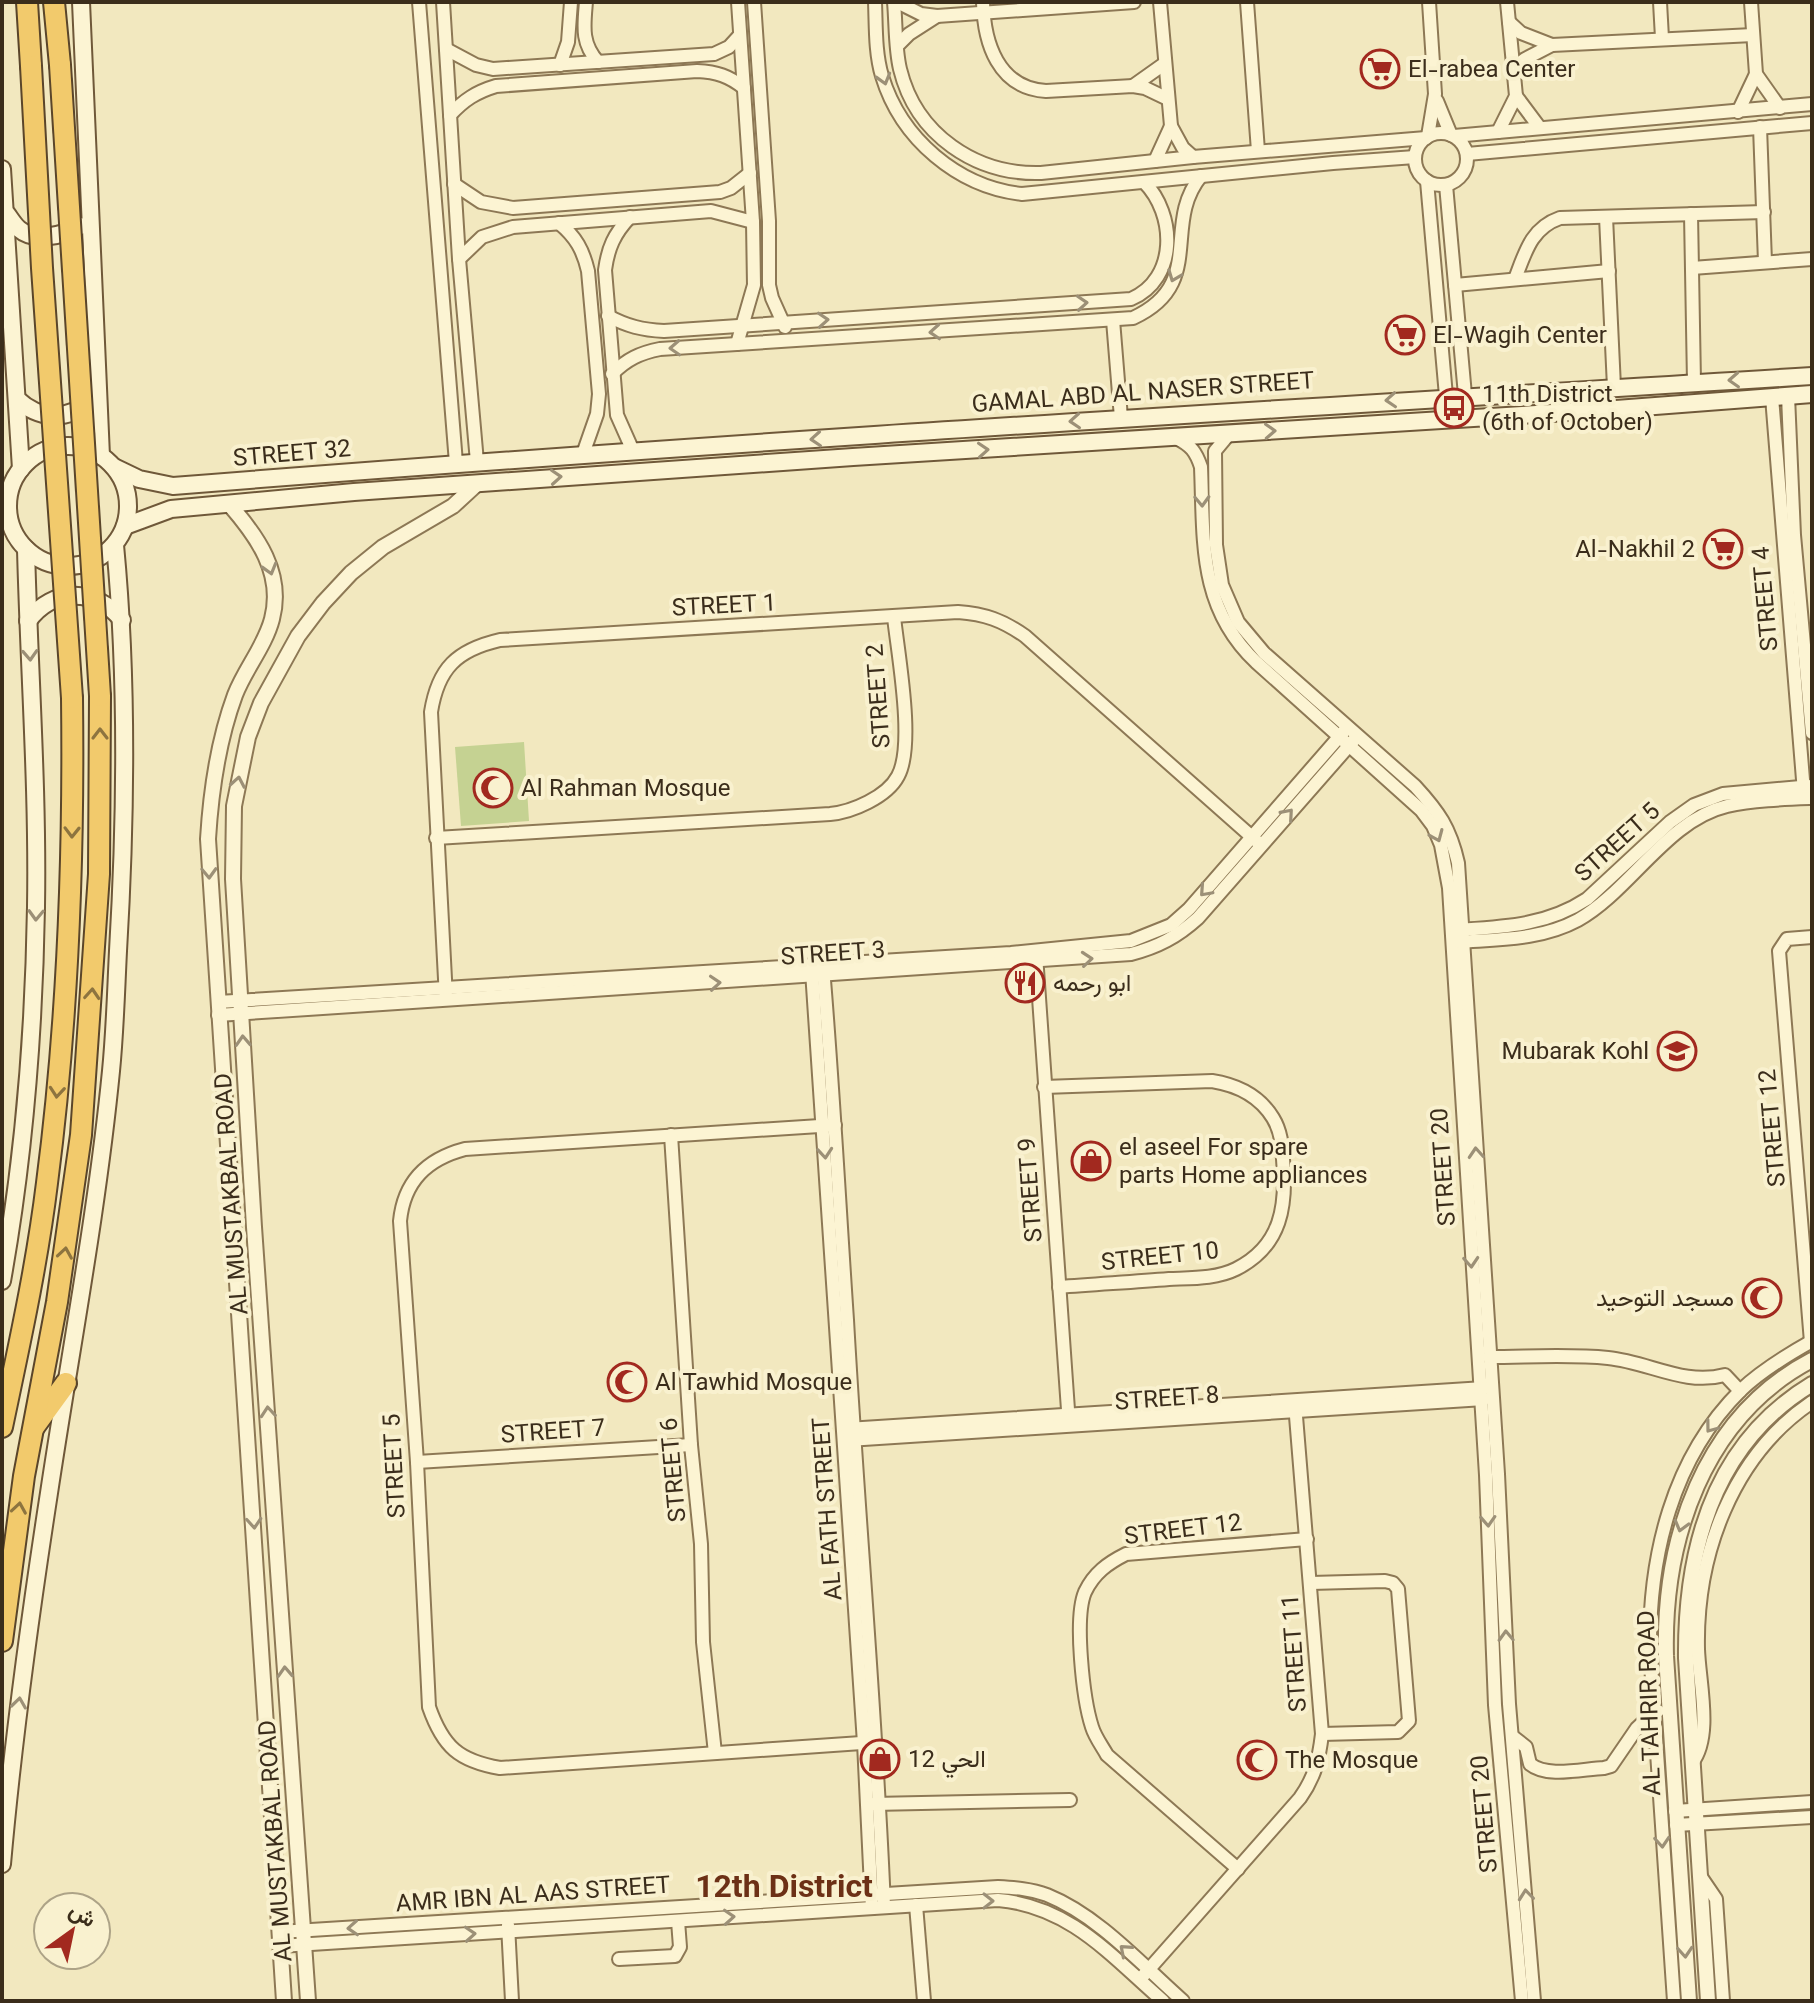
<svg xmlns="http://www.w3.org/2000/svg" width="1814" height="2003" viewBox="0 0 1814 2003" font-family="Georgia,Vazirmatn,serif">
	<rect width="100%" height="100%" fill="#f2e8bf"/>
	<path fill="#c5d292" d="M524 742 529 821 461 826 455 747Z"/>
	<g fill="none" stroke-linecap="round" stroke-linejoin="round">
		<g stroke="#8d7855" stroke-width="16">
			<g id="minor">
				<path d="M419 2 456 463"/>
				<path d="M443 2 459 259 477 462"/>
				<path d="M586 2C584 26 581 43 598 62"/>
				<path d="M754 2 769 221V285L772 298 785 327"/>
				<path d="M875 2C876 26 875 53 882 76 901 139 958 187 1022 194L1333 163 1415 157"/>
				<path d="M894 2C896 24 895 48 900 69 916 135 976 175 1041 173L1193 157 1426 138"/>
				<path d="M897 2 921 14 937 16 1134 2"/>
				<path d="M983 2C984 43 998 88 1046 91L1133 86 1145 88 1168 99"/>
				<path d="M1160 2 1171 126 1183 148 1193 157"/>
				<path d="M1247 2 1258 151"/>
				<path d="M1660 2 1662 38"/>
				<path d="M1751 2 1756 74 1780 108"/>
				<path d="M1509 22 1521 33 1552 45"/>
				<path d="M897 46 909 34 937 16"/>
				<path d="M446 49 476 65 493 69 714 54 729 47 740 35"/>
				<path d="M560 65 568 42 571 2"/>
				<path d="M1513 68 1525 59 1552 45 1753 35"/>
				<path d="M1133 86 1164 64"/>
				<path d="M1516 96 1540 128"/>
				<path d="M1437 101 1451 135"/>
				<path d="M1738 112 1756 74"/>
				<path d="M450 115C464 100 476 92 496 86L697 71C717 72 729 76 744 88"/>
				<path d="M1760 127 1765 262"/>
				<path d="M1498 132 1516 96 1507 2"/>
				<circle cx="1441" cy="159" r="26"/>
				<path d="M1428 136 1435 94 1429 2"/>
				<path d="M1454 136 1812 104"/>
				<path d="M1467 154 1812 123"/>
				<path d="M1155 161 1171 126"/>
				<path d="M1427 181 1446 396"/>
				<path d="M454 184 481 202 513 208 720 192 731 188 750 173"/>
				<path d="M1446 185 1465 395"/>
				<path d="M1691 214 1694 382"/>
				<path d="M630 217C614 234 608 248 605 270L617 415 633 451"/>
				<path d="M1606 217 1614 387"/>
				<path d="M559 223C576 237 583 250 588 271L599 394 597 414 583 454"/>
				<path d="M459 259 482 237 513 227 711 211 753 222"/>
				<path d="M1692 268 1812 259"/>
				<path d="M1515 279C1525 253 1531 228 1560 218L1764 212"/>
				<path d="M1455 285 1609 271"/>
				<path d="M608 316C627 326 642 330 664 331L1131 299C1178 279 1176 214 1144 182"/>
				<path d="M1113 320 1121 418"/>
				<path d="M737 344 754 285 753 222 738 2"/>
				<path d="M612 374C627 359 640 353 660 349L1133 318C1207 284 1161 225 1201 176"/>
				<path d="M1788 396 1794 535 1812 733"/>
				<path d="M1772 397 1804 792"/>
				<path d="M1230 433 1215 451 1216 545 1222 585 1238 622 1264 653 1415 786C1439 812 1450 828 1458 863L1498 1474 1509 1704 1534 2001"/>
				<path d="M1176 438C1191 445 1196 452 1201 467 1204 541 1198 607 1256 662L1421 810 1433 826 1441 845 1449 888 1486 1475 1495 1705 1522 2001"/>
				<path d="M436 838 830 814C852 812 887 797 898 776 915 745 898 655 894 617"/>
				<path d="M1456 930C1503 927 1546 926 1587 899L1670 822 1694 805 1723 794 1812 786"/>
				<path d="M1459 942C1499 939 1541 940 1578 920 1630 891 1667 820 1727 806 1753 800 1785 799 1812 798"/>
				<path d="M1036 955 1069 1424"/>
				<path d="M823 968C833 1086 839 1202 847 1320 858 1516 876 1711 884 1907"/>
				<path d="M812 971 864 1743 872 1908"/>
				<path d="M446 998 431 712C438 668 457 650 500 640L958 612C985 614 1002 620 1025 636L1261 845"/>
				<path d="M218 1002 1011 953 1131 941 1171 925 1189 909 1346 729"/>
				<path d="M218 1015 1131 954C1158 947 1177 937 1198 918L1354 740"/>
				<path d="M1044 1087 1212 1081C1237 1085 1259 1095 1273 1118 1281 1131 1282 1145 1283 1159 1287 1205 1282 1246 1236 1269 1216 1279 1191 1278 1169 1279 1133 1282 1096 1284 1059 1287"/>
				<path d="M835 1125 465 1149C427 1159 404 1181 400 1221L417 1462 429 1707C443 1747 459 1761 500 1768L876 1742"/>
				<path d="M671 1135 691 1445 701 1544 703 1642 715 1753"/>
				<path d="M1811 1342 1779 951 1787 939 1812 937"/>
				<path d="M1489 1357C1528 1357 1569 1354 1608 1358 1649 1362 1684 1386 1725 1375L1740 1391"/>
				<path d="M847 1429 1484 1388"/>
				<path d="M848 1440 1484 1399"/>
				<path d="M417 1462 691 1445"/>
				<path d="M1311 1583 1385 1581 1393 1583 1398 1589 1409 1721 1398 1732 1322 1734"/>
				<path d="M1512 1736 1526 1747 1530 1764C1547 1778 1582 1769 1604 1768L1611 1766 1637 1728 1654 1712 1658 1711"/>
				<path d="M1692 1763C1713 1736 1699 1682 1698 1649 1696 1555 1732 1456 1812 1402"/>
				<path d="M873 1804 1070 1800"/>
				<path d="M1675 1811 1812 1802"/>
				<path d="M1676 1825 1812 1817"/>
				<path d="M1238 1869 1107 1755C1102 1746 1095 1737 1092 1727 1083 1699 1074 1618 1085 1592 1094 1573 1108 1563 1126 1554L1307 1539"/>
				<path d="M1699 1874 1716 1899 1723 2001"/>
				<path d="M916 1905 924 2001"/>
				<path d="M508 1925 512 2001"/>
				<path d="M279 1932 998 1887C1015 1888 1031 1889 1047 1895 1099 1916 1142 1965 1183 2001"/>
				<path d="M280 1946 998 1900C1070 1906 1111 1956 1163 2001"/>
				<path d="M619 1959 675 1956 680 1947 678 1921"/>
				<path d="M1143 1976 1300 1798C1315 1777 1319 1759 1322 1734L1295 1404"/>
				<path d="M1674 2001 1650 1650C1649 1556 1672 1458 1741 1390 1762 1370 1787 1355 1812 1341"/>
			</g>
		</g>
		<g stroke="#8d7855" stroke-width="18">
			<g id="tertiary">
				<path d="M229 504C257 536 284 573 272 619 265 646 245 669 235 695 218 741 211 790 208 839L284 2001"/>
				<path d="M308 2001 254 1227 233 879 234 806 248 737 261 703 298 636 323 603 351 573 383 547 453 506 478 483"/>
				<path d="M1689 2001 1666 1656C1663 1540 1703 1417 1812 1360"/>
				<path d="M1708 2001 1686 1658C1685 1549 1714 1443 1812 1384"/>
			</g>
		</g>
		<g stroke="#6f5839" stroke-width="20">
			<g id="secondary">
				<path d="M81 2 101 456"/>
				<path d="M2 169 21 469"/>
				<path d="M7 214C10 218 14 225 19 229 35 243 64 235 80 226"/>
				<path d="M17 399C39 420 68 421 90 401"/>
				<circle cx="68" cy="506" r="60"/>
				<path d="M114 467 139 479 173 486C719 442 1265 410 1812 376"/>
				<path d="M125 526 171 509 354 492 853 457 1616 409 1812 394"/>
				<path d="M28 621C53 587 96 588 122 620"/>
				<path d="M2 1281C24 1158 34 1032 36 907 38 788 29 668 26 549"/>
				<path d="M2 1864C13 1740 30 1616 49 1493 70 1353 97 1213 111 1071 115 1031 116 991 118 951 126 816 128 680 115 545"/>
			</g>
		</g>
		<g stroke="#5a452a" stroke-width="24">
			<g id="trunk">
				<path d="M27 2 31 66"/>
				<path d="M54 2 60 65"/>
				<path d="M2 1427C19 1346 37 1265 47 1183 68 1022 74 860 72 698"/>
				<path d="M34 1427 66 1383"/>
				<path d="M2 1641 24 1476 57 1302 81 1135 99 874 100 696"/>
			</g>
		</g>
		<use href="#minor" stroke="#fcf4d3" stroke-width="12"/>
		<use href="#tertiary" stroke="#fcf4d3" stroke-width="14"/>
		<use href="#secondary" stroke="#fcf4d3" stroke-width="16"/>
		<use href="#trunk" stroke="#f2ca6c" stroke-width="20"/>
		<g stroke="#5a452a" stroke-width="24" stroke-linecap="butt">
			<g id="trunk-bridge">
				<path d="M60 65 100 696"/>
				<path d="M31 66 42 268 72 698"/>
			</g>
		</g>
		<use href="#trunk-bridge" stroke="#f2ca6c" stroke-width="20"/>
	</g>
	<defs><path id="oneway-chevron" d="M-2-3.5L2.5 0L-2 3.5" fill="none" stroke-width="1.6" stroke-linecap="round" stroke-linejoin="round" transform="scale(2)"/></defs>
	<g stroke="#9c9077">
		<use href="#oneway-chevron" transform="translate(884 79) rotate(74)"/>
		<use href="#oneway-chevron" transform="translate(1174 276) rotate(111)"/>
		<use href="#oneway-chevron" transform="translate(1082 303) rotate(-4)"/>
		<use href="#oneway-chevron" transform="translate(823 320) rotate(-4)"/>
		<use href="#oneway-chevron" transform="translate(935 332) rotate(176)"/>
		<use href="#oneway-chevron" transform="translate(675 348) rotate(177)"/>
		<use href="#oneway-chevron" transform="translate(1734 380) rotate(177)"/>
		<use href="#oneway-chevron" transform="translate(1391 400) rotate(176)"/>
		<use href="#oneway-chevron" transform="translate(1075 421) rotate(176)"/>
		<use href="#oneway-chevron" transform="translate(1270 431) rotate(-3)"/>
		<use href="#oneway-chevron" transform="translate(816 439) rotate(176)"/>
		<use href="#oneway-chevron" transform="translate(983 450) rotate(-4)"/>
		<use href="#oneway-chevron" transform="translate(556 477) rotate(-4)"/>
		<use href="#oneway-chevron" transform="translate(1202 501) rotate(88)"/>
		<use href="#oneway-chevron" transform="translate(270 569) rotate(74)"/>
		<use href="#oneway-chevron" transform="translate(30 655) rotate(87)"/>
		<use href="#oneway-chevron" transform="translate(238 782) rotate(-80)"/>
		<use href="#oneway-chevron" transform="translate(1288 814) rotate(-49)"/>
		<use href="#oneway-chevron" transform="translate(1437 836) rotate(67)"/>
		<use href="#oneway-chevron" transform="translate(209 873) rotate(88)"/>
		<use href="#oneway-chevron" transform="translate(1205 891) rotate(132)"/>
		<use href="#oneway-chevron" transform="translate(36 915) rotate(92)"/>
		<use href="#oneway-chevron" transform="translate(1087 959) rotate(-5)"/>
		<use href="#oneway-chevron" transform="translate(715 983) rotate(-4)"/>
		<use href="#oneway-chevron" transform="translate(243 1041) rotate(-93)"/>
		<use href="#oneway-chevron" transform="translate(825 1153) rotate(85)"/>
		<use href="#oneway-chevron" transform="translate(1476 1153) rotate(-94)"/>
		<use href="#oneway-chevron" transform="translate(1471 1262) rotate(86)"/>
		<use href="#oneway-chevron" transform="translate(268 1412) rotate(-95)"/>
		<use href="#oneway-chevron" transform="translate(1711 1427) rotate(127)"/>
		<use href="#oneway-chevron" transform="translate(1488 1521) rotate(87)"/>
		<use href="#oneway-chevron" transform="translate(254 1523) rotate(86)"/>
		<use href="#oneway-chevron" transform="translate(1681 1526) rotate(105)"/>
		<use href="#oneway-chevron" transform="translate(1506 1636) rotate(-92)"/>
		<use href="#oneway-chevron" transform="translate(285 1672) rotate(-93)"/>
		<use href="#oneway-chevron" transform="translate(19 1703) rotate(-82)"/>
		<use href="#oneway-chevron" transform="translate(1662 1842) rotate(86)"/>
		<use href="#oneway-chevron" transform="translate(1526 1895) rotate(-96)"/>
		<use href="#oneway-chevron" transform="translate(988 1901)"/>
		<use href="#oneway-chevron" transform="translate(729 1917) rotate(-4)"/>
		<use href="#oneway-chevron" transform="translate(353 1928) rotate(176)"/>
		<use href="#oneway-chevron" transform="translate(470 1934) rotate(-4)"/>
		<use href="#oneway-chevron" transform="translate(1125 1950) rotate(-139)"/>
		<use href="#oneway-chevron" transform="translate(1685 1952) rotate(86)"/>
	</g>
	<g stroke="#8d743f">
		<use href="#oneway-chevron" transform="translate(100 734) rotate(-90)"/>
		<use href="#oneway-chevron" transform="translate(72 832) rotate(91)"/>
		<use href="#oneway-chevron" transform="translate(92 994) rotate(-86)"/>
		<use href="#oneway-chevron" transform="translate(57 1092) rotate(95)"/>
		<use href="#oneway-chevron" transform="translate(65 1253) rotate(-81)"/>
		<use href="#oneway-chevron" transform="translate(19 1508) rotate(-81)"/>
	</g>
	<defs>
		<g id="supermarket-ring" transform="scale(2)"><circle r="9.5" fill="#f9f1cf" stroke="#a2291f" stroke-width="1.5"/><path d="M-6-5.5h2.5l.6 2H6L4.5 2H-2.5L-4.4-4H-6ZM-1.5 3.2a1.3 1.3 0 1 0 .1 0ZM3 3.2a1.3 1.3 0 1 0 .1 0Z" fill="#a2291f"/></g>
		<g id="bus-ring" transform="scale(2)"><circle r="9.5" fill="#f9f1cf" stroke="#a2291f" stroke-width="1.5"/><path d="M-5-6H5V4H4V6H2V4H-2V6H-4V4H-5ZM-3.5-4V0h7V-4ZM-3.5 1.2v1.5H-2V1.2ZM2 1.2v1.5H3.5V1.2Z" fill="#a2291f"/></g>
		<g id="mosque-ring" transform="scale(2)"><circle r="9.5" fill="#f9f1cf" stroke="#a2291f" stroke-width="1.5"/><path d="M3.5-4.9A6 6 0 1 0 3.5 4.9A5 5 0 1 1 3.5-4.9Z" fill="#a2291f"/></g>
		<g id="restaurant-ring" transform="scale(2)"><circle r="9.5" fill="#f9f1cf" stroke="#a2291f" stroke-width="1.5"/><path d="M-5-6h1v4h1v-4h1v4h1v-4h1v5L-1.5 .5V6h-2V.5L-5-1ZM5-6V6H3V1.5H1.5Q1.5-4 5-6Z" fill="#a2291f"/></g>
		<g id="university-ring" transform="scale(2)"><circle r="9.5" fill="#f9f1cf" stroke="#a2291f" stroke-width="1.5"/><path d="M0-5L7-2L0 1L-7-2ZM-4 1L0 2.5L4 1V4Q0 6-4 4Z" fill="#a2291f"/></g>
		<g id="shop-ring" transform="scale(2)"><circle r="9.5" fill="#f9f1cf" stroke="#a2291f" stroke-width="1.5"/><path d="M-5-2.5h2.3a2.7 3.5 0 0 1 5.4 0H5L5.5 6h-11ZM-1.5-2.5h3a1.5 2.3 0 0 0-3 0Z" fill="#a2291f"/></g>
	</defs>
	<g fill-rule="evenodd">
		<use href="#supermarket-ring" x="1380" y="69"/>
		<use href="#supermarket-ring" x="1405" y="335"/>
		<use href="#bus-ring" x="1454" y="408"/>
		<use href="#supermarket-ring" x="1723" y="549"/>
		<use href="#mosque-ring" x="493" y="788"/>
		<use href="#restaurant-ring" x="1025" y="983"/>
		<use href="#university-ring" x="1677" y="1051"/>
		<use href="#shop-ring" x="1091" y="1161"/>
		<use href="#mosque-ring" x="1762" y="1298"/>
		<use href="#mosque-ring" x="627" y="1382"/>
		<use href="#shop-ring" x="880" y="1759"/>
		<use href="#mosque-ring" x="1257" y="1760"/>
	</g>
	<g text-anchor="middle" stroke-width="8" stroke-linejoin="round" paint-order="stroke">
		<g font-size="24" fill="#3b2d1b" stroke="#f9f1cf" text-anchor="start">
			<text x="1408" y="77">El-rabea Center</text>
			<text x="1433" y="343">El-Wagih Center</text>
			<text x="1482" y="402">11th District<tspan x="1482" dy="28">(6th of October)</tspan></text>
			<text x="1695" y="557" text-anchor="end">Al-Nakhil 2</text>
			<text x="521" y="796">Al Rahman Mosque</text>
			<text x="1053" y="991">ابو رحمه</text>
			<text x="1649" y="1059" text-anchor="end">Mubarak Kohl</text>
			<text x="1119" y="1155">el aseel For spare<tspan x="1119" dy="28">parts Home appliances</tspan></text>
			<text x="1734" y="1306" text-anchor="end">مسجد التوحيد</text>
			<text x="655" y="1390">Al Tawhid Mosque</text>
			<text x="908" y="1767">الحي 12</text>
			<text x="1285" y="1768">The Mosque</text>
		</g>
		<g font-size="24" fill="#3b2d1b" stroke="#f9f1cf">
			<text transform="translate(1143 392) rotate(-4)" y="8">GAMAL ABD AL NASER STREET</text>
			<text transform="translate(292 453) rotate(-5)" y="8">STREET 32</text>
			<text transform="translate(1765 599) rotate(-95)" y="8">STREET 4</text>
			<text transform="translate(724 605) rotate(-3)" y="8">STREET 1</text>
			<text transform="translate(878 696) rotate(-94)" y="8">STREET 2</text>
			<text transform="translate(1617 842) rotate(-42)" y="8">STREET 5</text>
			<text transform="translate(833 953) rotate(-4)" y="8">STREET 3</text>
			<text transform="translate(1772 1128) rotate(-95)" y="8">STREET 12</text>
			<text transform="translate(1443 1167) rotate(-94)" y="8">STREET 20</text>
			<text transform="translate(1030 1190) rotate(-94)" y="8">STREET 9</text>
			<text transform="translate(231 1194) rotate(-94)" y="8">AL MUSTAKBAL ROAD</text>
			<text transform="translate(1160 1256) rotate(-6)" y="8">STREET 10</text>
			<text transform="translate(1167 1398) rotate(-4)" y="8">STREET 8</text>
			<text transform="translate(553 1431) rotate(-4)" y="8">STREET 7</text>
			<text transform="translate(394 1466) rotate(-93)" y="8">STREET 5</text>
			<text transform="translate(673 1470) rotate(-95)" y="8">STREET 6</text>
			<text transform="translate(827 1509) rotate(-94)" y="8">AL FATH STREET</text>
			<text transform="translate(1183 1529) rotate(-7)" y="8">STREET 12</text>
			<text transform="translate(1294 1653) rotate(-94)" y="8">STREET 11</text>
			<text transform="translate(1649 1703) rotate(-92)" y="8">AL TAHRIR ROAD</text>
			<text transform="translate(1484 1814) rotate(-95)" y="8">STREET 20</text>
			<text transform="translate(275 1841) rotate(-94)" y="8">AL MUSTAKBAL ROAD</text>
			<text transform="translate(533 1894) rotate(-4)" y="8">AMR IBN AL AAS STREET</text>
		</g>
		<g font-size="32" font-weight="bold" fill="#6c3016" stroke="#f9f1cf">
			<text x="784" y="1897">12th District</text>
		</g>
	</g>
	<rect width="1814" height="2003" fill="none" stroke="#3b2d1b" stroke-width="8"/>
	<g transform="translate(72 1931) rotate(33)"><circle r="38" fill="#f9f1cf" stroke="#ada387" stroke-width="2"/>
	<path d="M0-6L14 30L0 20L-14 30Z" fill="#a2291f"/>
	<text y="-12" font-size="22" font-weight="bold" text-anchor="middle" fill="#3b2d1b">ش</text>
	</g>
</svg>
